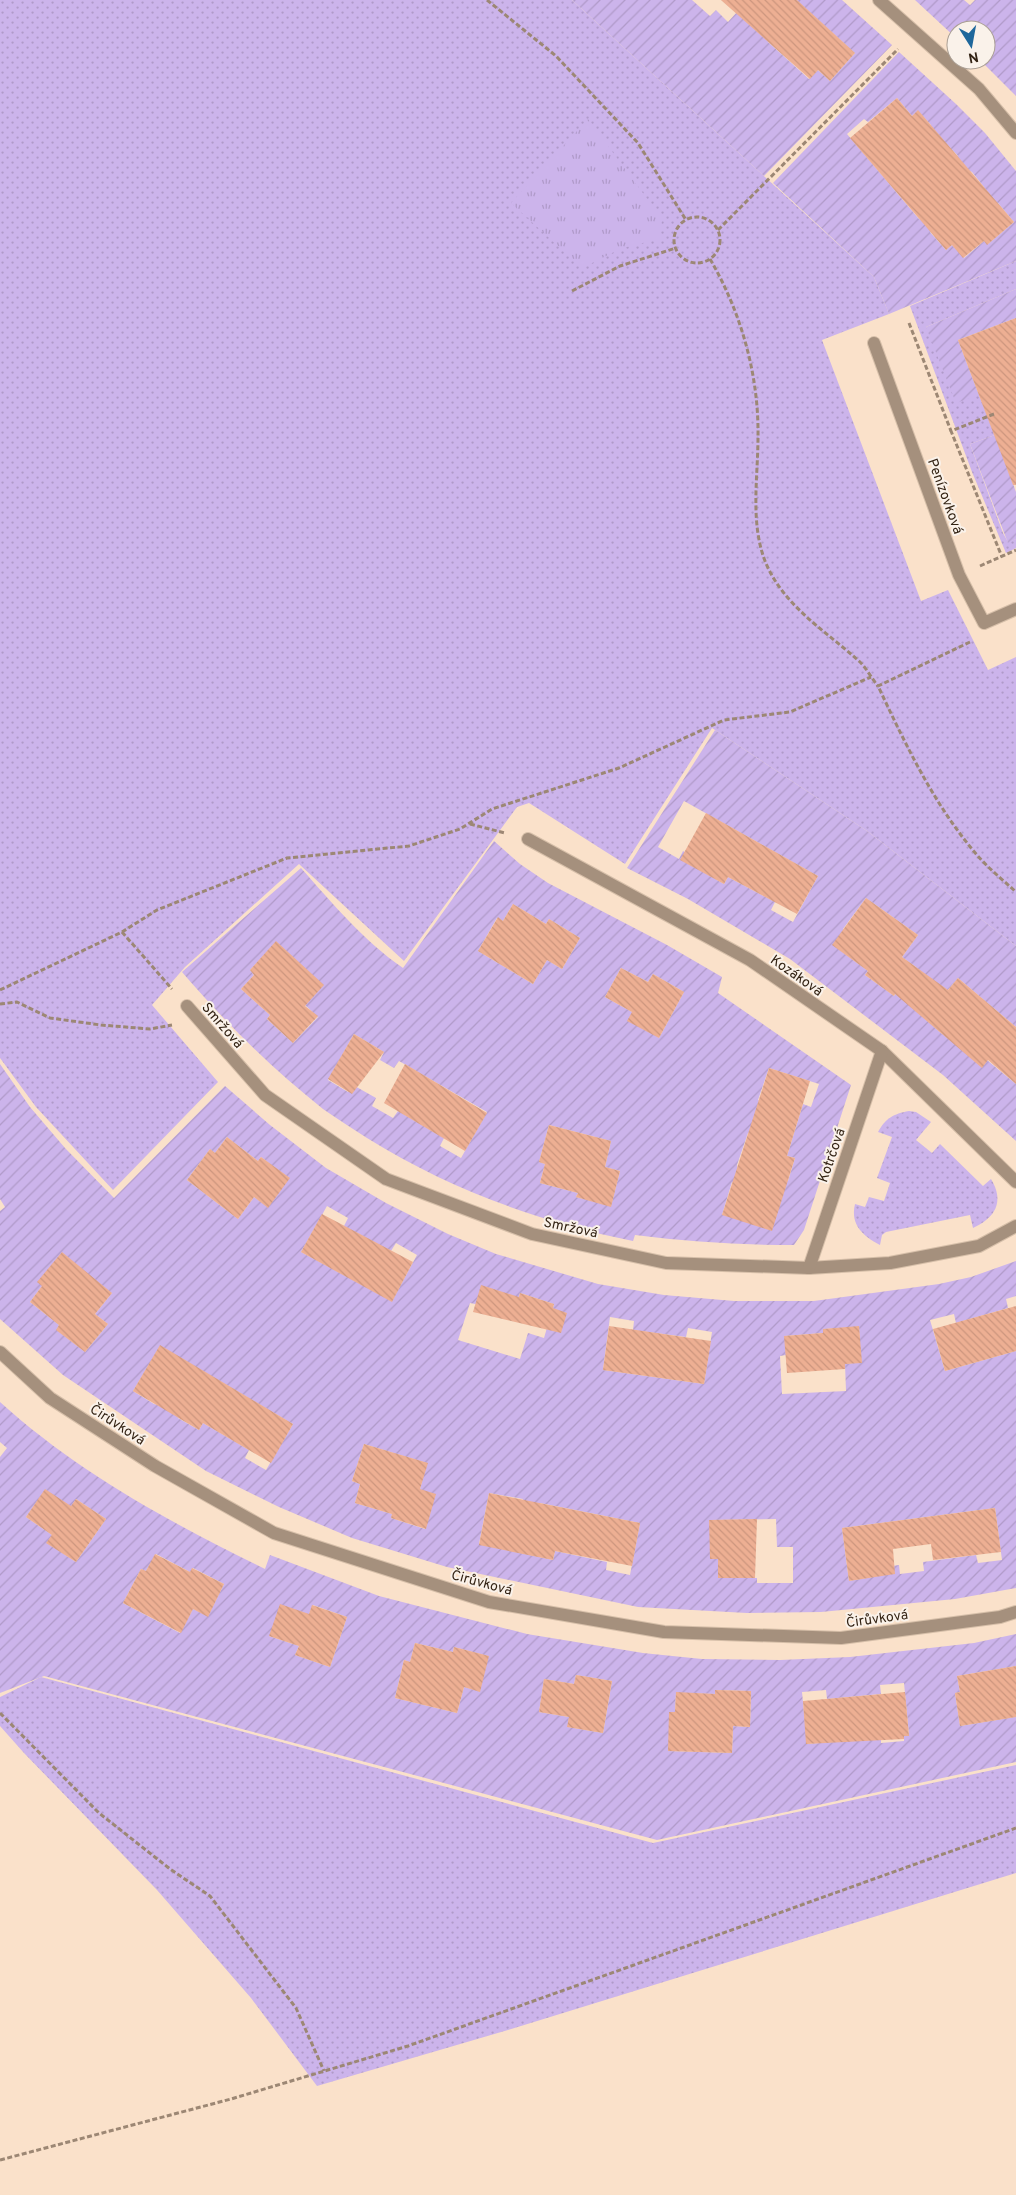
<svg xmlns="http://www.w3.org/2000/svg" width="1016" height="2195" viewBox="0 0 1016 2195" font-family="Overpass,sans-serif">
	<defs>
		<pattern id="grass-dots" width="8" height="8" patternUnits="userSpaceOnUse" patternTransform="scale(1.25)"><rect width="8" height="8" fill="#ccb4eb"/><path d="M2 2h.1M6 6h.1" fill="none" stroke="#b09ac9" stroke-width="1.8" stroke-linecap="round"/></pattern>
		<pattern id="park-tufts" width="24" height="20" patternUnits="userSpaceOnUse" patternTransform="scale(1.25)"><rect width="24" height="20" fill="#ccb4eb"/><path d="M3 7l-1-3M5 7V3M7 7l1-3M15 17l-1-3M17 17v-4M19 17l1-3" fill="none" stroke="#b09ac9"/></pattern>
		<pattern id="garden-furrows" width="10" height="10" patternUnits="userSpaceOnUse" patternTransform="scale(1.25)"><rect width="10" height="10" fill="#ccb4eb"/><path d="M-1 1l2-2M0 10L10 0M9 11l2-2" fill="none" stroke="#b09ac9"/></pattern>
		<pattern id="building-back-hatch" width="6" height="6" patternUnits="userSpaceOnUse" patternTransform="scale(1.25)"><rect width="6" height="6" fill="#edaf93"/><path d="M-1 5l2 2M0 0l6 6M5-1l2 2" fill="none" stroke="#cc967e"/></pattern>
	</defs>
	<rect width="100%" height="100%" fill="#fae1ca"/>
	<g fill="url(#grass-dots)">
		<path d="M0 0H572L874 277 889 314 822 340 921 601 948 590 988 670 1016 657V946L867 831 712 728 625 864 529 803 517 807 404 961 299 864 185 967 152 1005 218 1082 113 1190 36 1107 0 1058Z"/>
		<path d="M1016 261V289L926 327 979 395 995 435 970 444 1003 533 1008 542 1016 539V548L1006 553 972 472 910 306Z"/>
		<path d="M909 1111 916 1112 931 1122 916 1140 932 1153 940 1144 983 1186 991 1179C1005 1202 995 1218 973 1228L970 1215 886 1232 882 1235 880 1245C863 1236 850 1225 855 1204L865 1207 869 1197 884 1201 890 1183 877 1178 892 1137 878 1132C886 1118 893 1114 909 1111Z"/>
		<path d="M41 1677 653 1843 1016 1765V1873L508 2030 317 2086 251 1998 157 1890 24 1753 0 1726V1697Z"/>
	</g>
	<path fill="url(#park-tufts)" d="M588 119 662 219 659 239 622 248 582 268 511 203Z"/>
	<g fill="url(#garden-furrows)" fill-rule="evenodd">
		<path d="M572 0H692L710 16 716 10 728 22 746 2 755 0H842L892 45 764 176ZM806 9 855 53 830 81 818 70 809 79 768 42Z"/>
		<path d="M915 0H964L970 5 975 0H1016V96L980 60H986V30H956V38Z"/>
		<path d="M899 52 956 104 985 133 1016 171V261L889 314 874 277 773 183ZM897 98 912 116 918 111 931 125 925 131 945 142 958 156 951 162 972 172 984 187 978 192 998 203 1014 222 988 244 984 241 964 258 952 245 946 250 930 232 936 226 919 219 847 134 864 119 868 122Z"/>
		<path d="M1016 289V318L958 340 979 395 956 403 926 327Z"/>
		<path d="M995 435 1016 492V539L1008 543 970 444Z"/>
		<path d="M715 730 867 831 1016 946V1027L958 978 924 1018 942 1034 948 1028 1016 1084V1141L943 1075 790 959 688 899 627 868ZM684 801 818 876 793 922 771 910 775 902 728 877 724 884 703 872 707 865 683 851 679 859 658 847ZM866 898 918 935 902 957 916 967 894 996 865 975 868 971 837 948 848 933 843 929Z"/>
		<path d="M494 841 520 864 548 883 667 945 722 977 718 993 851 1085 804 1230 794 1245C741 1245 688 1242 635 1235L633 1241C537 1221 451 1190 367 1138 352 1128 337 1119 323 1109 271 1068 225 1022 182 972L301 868C332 903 364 941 403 968ZM513 904 546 924 549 919 580 938 562 969 547 960 533 984 478 951 497 918 503 921ZM276 942 305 1005 318 1017 293 1043 267 1019 270 1015 241 989 254 975 250 970ZM621 968 648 982 653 974 684 992 659 1038 632 1012 605 997ZM354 1034 384 1052 380 1060 394 1068 399 1061 487 1112 461 1158 440 1146 444 1138 398 1111 393 1118 372 1106 376 1098 353 1085 348 1092 328 1080ZM769 1068 819 1084 811 1107 803 1104 787 1156 795 1158 788 1181 779 1179 722 1215 732 1182 741 1184 737 1165 748 1133 756 1135 767 1104 758 1100ZM549 1125 611 1141 605 1167 620 1171 611 1206 576 1197 578 1193 540 1183 545 1164 539 1162Z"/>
		<path d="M0 1064 30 1107 65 1148 114 1198 225 1086 270 1125 326 1168 386 1203 448 1234 496 1254 598 1284 664 1295 734 1301H814L939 1284 971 1277 1016 1261V1296L1006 1299 1008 1308 956 1323 954 1314 930 1320 945 1371 1016 1351V1588L955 1599 821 1612 747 1613 638 1607 447 1567 352 1538 279 1507 206 1471 63 1375 0 1319V1211L5 1207 0 1199ZM227 1137 258 1161 261 1157 289 1178 268 1207 254 1197 238 1219 187 1180 210 1149 215 1153ZM327 1206 348 1218 344 1226 391 1251 396 1243 417 1255 392 1301 301 1252ZM42 1286 112 1293 95 1314 108 1324 85 1352 57 1330 59 1325 30 1302ZM520 1293 554 1304 544 1338 528 1333 520 1359 458 1340 470 1303 475 1304 519 1297ZM610 1317 634 1321 633 1330 686 1337 688 1328 712 1332 704 1384 603 1370ZM859 1327 861 1362 845 1364 846 1391 782 1394 780 1356 786 1355 785 1336 823 1333V1329ZM160 1346 293 1424 266 1470 245 1458 249 1450 203 1423 199 1430 178 1418 182 1410 154 1404 133 1391ZM364 1444 427 1463 420 1489 425 1529 391 1518 392 1514 355 1503 360 1484 352 1481ZM489 1493 523 1499 521 1508 538 1512 540 1503 640 1523 630 1575 606 1570 607 1562 555 1551 553 1560 479 1544ZM995 1508 1002 1560 978 1563 976 1555 923 1562 924 1571 900 1574 899 1565 872 1569 873 1577 849 1581 842 1528ZM776 1519 777 1547H793V1583H757V1578H718V1559L710 1558V1520Z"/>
		<path d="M0 1402C77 1472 171 1523 265 1569L270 1555 379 1596 527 1634 643 1653 702 1659 780 1660 850 1657 974 1643 1016 1634V1666L957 1676 960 1692 955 1693 960 1726 1015 1717 1016 1704V1762L657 1840 44 1676 0 1693V1457L7 1448 0 1442ZM45 1490 71 1507 76 1499 106 1519 76 1562 47 1543 52 1535 26 1517ZM156 1554 190 1572 193 1568 224 1584 208 1616 193 1609 180 1633 123 1603 141 1569 146 1571ZM313 1605 347 1617 330 1667 295 1655 299 1646 269 1636 309 1614ZM415 1643 453 1652 454 1647 488 1656 479 1691 464 1687 457 1713 395 1698 404 1660 410 1662ZM576 1675 612 1681 603 1733 568 1727 569 1717 539 1712 544 1679 574 1684ZM904 1683 909 1735 904 1736V1741L881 1743V1738L807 1744 802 1692 826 1690 827 1699 881 1694 880 1685ZM715 1690 751 1691 750 1727 733 1726 732 1753 668 1751 675 1712 676 1693 715 1694Z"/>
	</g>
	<g fill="url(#building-back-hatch)">
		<path d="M721 0H797L855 53 830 81 818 70 810 79Z"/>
		<path d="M897 98 912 116 918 110 1014 222 987 245 984 241 963 258 952 245 946 250 850 138Z"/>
		<path d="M1016 318V485H1013L958 340Z"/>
		<path d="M706 813 818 876 797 914 728 877 724 884 680 860Z"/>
		<path d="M866 898 918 935 902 957 948 990 958 978 1016 1027V1084L988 1060 982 1068 895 994 894 996 865 975 868 971 832 945Z"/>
		<path d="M513 904 546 924 549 919 580 938 562 969 547 960 533 984 478 951 498 917 503 921Z"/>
		<path d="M276 941 324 985 305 1006 318 1016 293 1043 267 1019 270 1015 241 989 254 975 250 970Z"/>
		<path d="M621 968 648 982 653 974 684 992 659 1038 627 1021 632 1012 605 997Z"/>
		<path d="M354 1034 384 1052 352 1094 328 1079Z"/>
		<path d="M405 1064 487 1113 465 1151 384 1103Z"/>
		<path d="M769 1068 810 1081 787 1156 795 1158 772 1231 722 1215Z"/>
		<path d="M549 1125 611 1141 605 1167 620 1171 611 1207 576 1197 578 1193 540 1183 545 1164 539 1162Z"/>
		<path d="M227 1137 258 1161 261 1157 290 1178 268 1208 254 1197 238 1219 187 1180 210 1149 215 1153Z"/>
		<path d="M322 1214 413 1262 392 1302 301 1252Z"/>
		<path d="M62 1252 112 1293 95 1314 108 1324 85 1352 56 1330 59 1325 30 1302 42 1286 37 1282Z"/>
		<path d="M481 1285 519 1297 520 1293 554 1304 553 1308 567 1313 561 1333 473 1312Z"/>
		<path d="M1016 1306V1351L945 1371 933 1329Z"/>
		<path d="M609 1326 711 1341 704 1384 603 1370Z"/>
		<path d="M859 1326 862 1363 845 1364V1369L787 1373 784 1336 823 1333V1329Z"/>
		<path d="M160 1345 293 1424 271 1463 203 1423 199 1430 133 1391Z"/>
		<path d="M364 1444 428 1463 420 1489 436 1494 426 1529 391 1518 392 1514 355 1503 360 1484 352 1481Z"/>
		<path d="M45 1489 71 1506 76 1499 106 1519 76 1562 46 1543 52 1535 26 1517Z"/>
		<path d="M489 1493 640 1523 632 1566 555 1551 553 1560 479 1545Z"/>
		<path d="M995 1508 1001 1552 933 1560 931 1544 893 1549 895 1574 849 1581 842 1528Z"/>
		<path d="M757 1519 755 1578H718V1559H710L709 1520Z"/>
		<path d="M155 1554 190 1572 192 1568 224 1584 208 1617 193 1609 181 1633 123 1603 141 1569 146 1571Z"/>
		<path d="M280 1604 309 1614 312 1605 347 1617 330 1667 295 1655 299 1646 269 1636Z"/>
		<path d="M415 1643 453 1652 454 1647 489 1656 480 1692 464 1687 457 1713 395 1698 404 1660 410 1662Z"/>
		<path d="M1016 1666V1717L960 1726 955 1693 960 1692 957 1676Z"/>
		<path d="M576 1675 612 1681 603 1733 567 1727 569 1717 539 1712 544 1679 574 1684Z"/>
		<path d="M715 1690 751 1691 750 1727 733 1726 732 1753 668 1751 669 1712H675L676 1692 715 1694Z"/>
		<path d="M905 1692 909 1736H904V1739L806 1744 803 1701Z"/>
	</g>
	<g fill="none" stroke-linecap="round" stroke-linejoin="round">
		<g stroke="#d6bfa9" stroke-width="14">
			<g id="minor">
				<path d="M879 0 979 89 1016 133"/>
				<path d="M874 343 959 575 984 623 1016 609"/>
				<path d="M528 839 750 960 882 1051 1016 1182"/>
				<path d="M187 1006 265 1095 386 1179 532 1234 666 1263 809 1268 890 1263 979 1246 1016 1226"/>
				<path d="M809 1268 882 1051"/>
				<path d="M0 1352 50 1398 155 1466 274 1533 489 1602 664 1632 841 1638 1000 1617 1016 1612"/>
			</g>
		</g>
		<g stroke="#9c8774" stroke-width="3" stroke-dasharray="5 2.5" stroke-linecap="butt">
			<path d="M487 0 556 56 638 143 686 220"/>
			<circle cx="697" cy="240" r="23"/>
			<path d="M718 230 898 49"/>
			<path d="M710 259C741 312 759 375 758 437 758 477 750 522 765 561 783 606 826 631 860 662 867 669 872 679 878 686"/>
			<path d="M572 291 620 266 676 248"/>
			<path d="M909 323 951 431"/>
			<path d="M994 414 951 431 1002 557"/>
			<path d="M980 566 1016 550"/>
			<path d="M970 642 878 686C906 745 934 805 977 855 988 868 1003 880 1016 892"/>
			<path d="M470 824 505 833"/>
			<path d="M122 932 172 989"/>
			<path d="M0 990 122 932 157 910 287 858 409 846 460 829 492 809 619 768 724 720 790 712 871 677"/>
			<path d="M0 1004 17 1002 50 1018 101 1025 150 1029 172 1025"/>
			<path d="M0 1713 99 1813 170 1869 210 1896 296 2008 324 2071"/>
			<path d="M0 2160 231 2099 408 2046 1016 1828"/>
		</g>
		<use href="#minor" stroke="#a5907d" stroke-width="12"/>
	</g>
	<g text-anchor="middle" stroke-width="4" stroke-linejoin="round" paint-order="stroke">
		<g font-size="14" fill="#332314" stroke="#faf2ea">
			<text transform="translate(946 496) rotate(70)" y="5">Penízovková</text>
			<text transform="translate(797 975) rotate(35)" y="5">Kozáková</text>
			<text transform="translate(223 1025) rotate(49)" y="5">Smržová</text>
			<text transform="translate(831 1155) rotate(-71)" y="5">Kotrčová</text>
			<text transform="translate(571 1227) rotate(12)" y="5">Smržová</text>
			<text transform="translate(118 1424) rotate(33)" y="5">Čirůvková</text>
			<text transform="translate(482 1582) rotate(15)" y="5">Čirůvková</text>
			<text transform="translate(877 1618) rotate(-8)" y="5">Čirůvková</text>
		</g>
	</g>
	<g transform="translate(971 45) rotate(169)"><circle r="24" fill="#faf2ea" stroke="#aa9f94"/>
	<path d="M0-4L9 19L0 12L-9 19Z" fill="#1e679b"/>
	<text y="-8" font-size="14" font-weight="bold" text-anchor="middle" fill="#332314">N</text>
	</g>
</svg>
